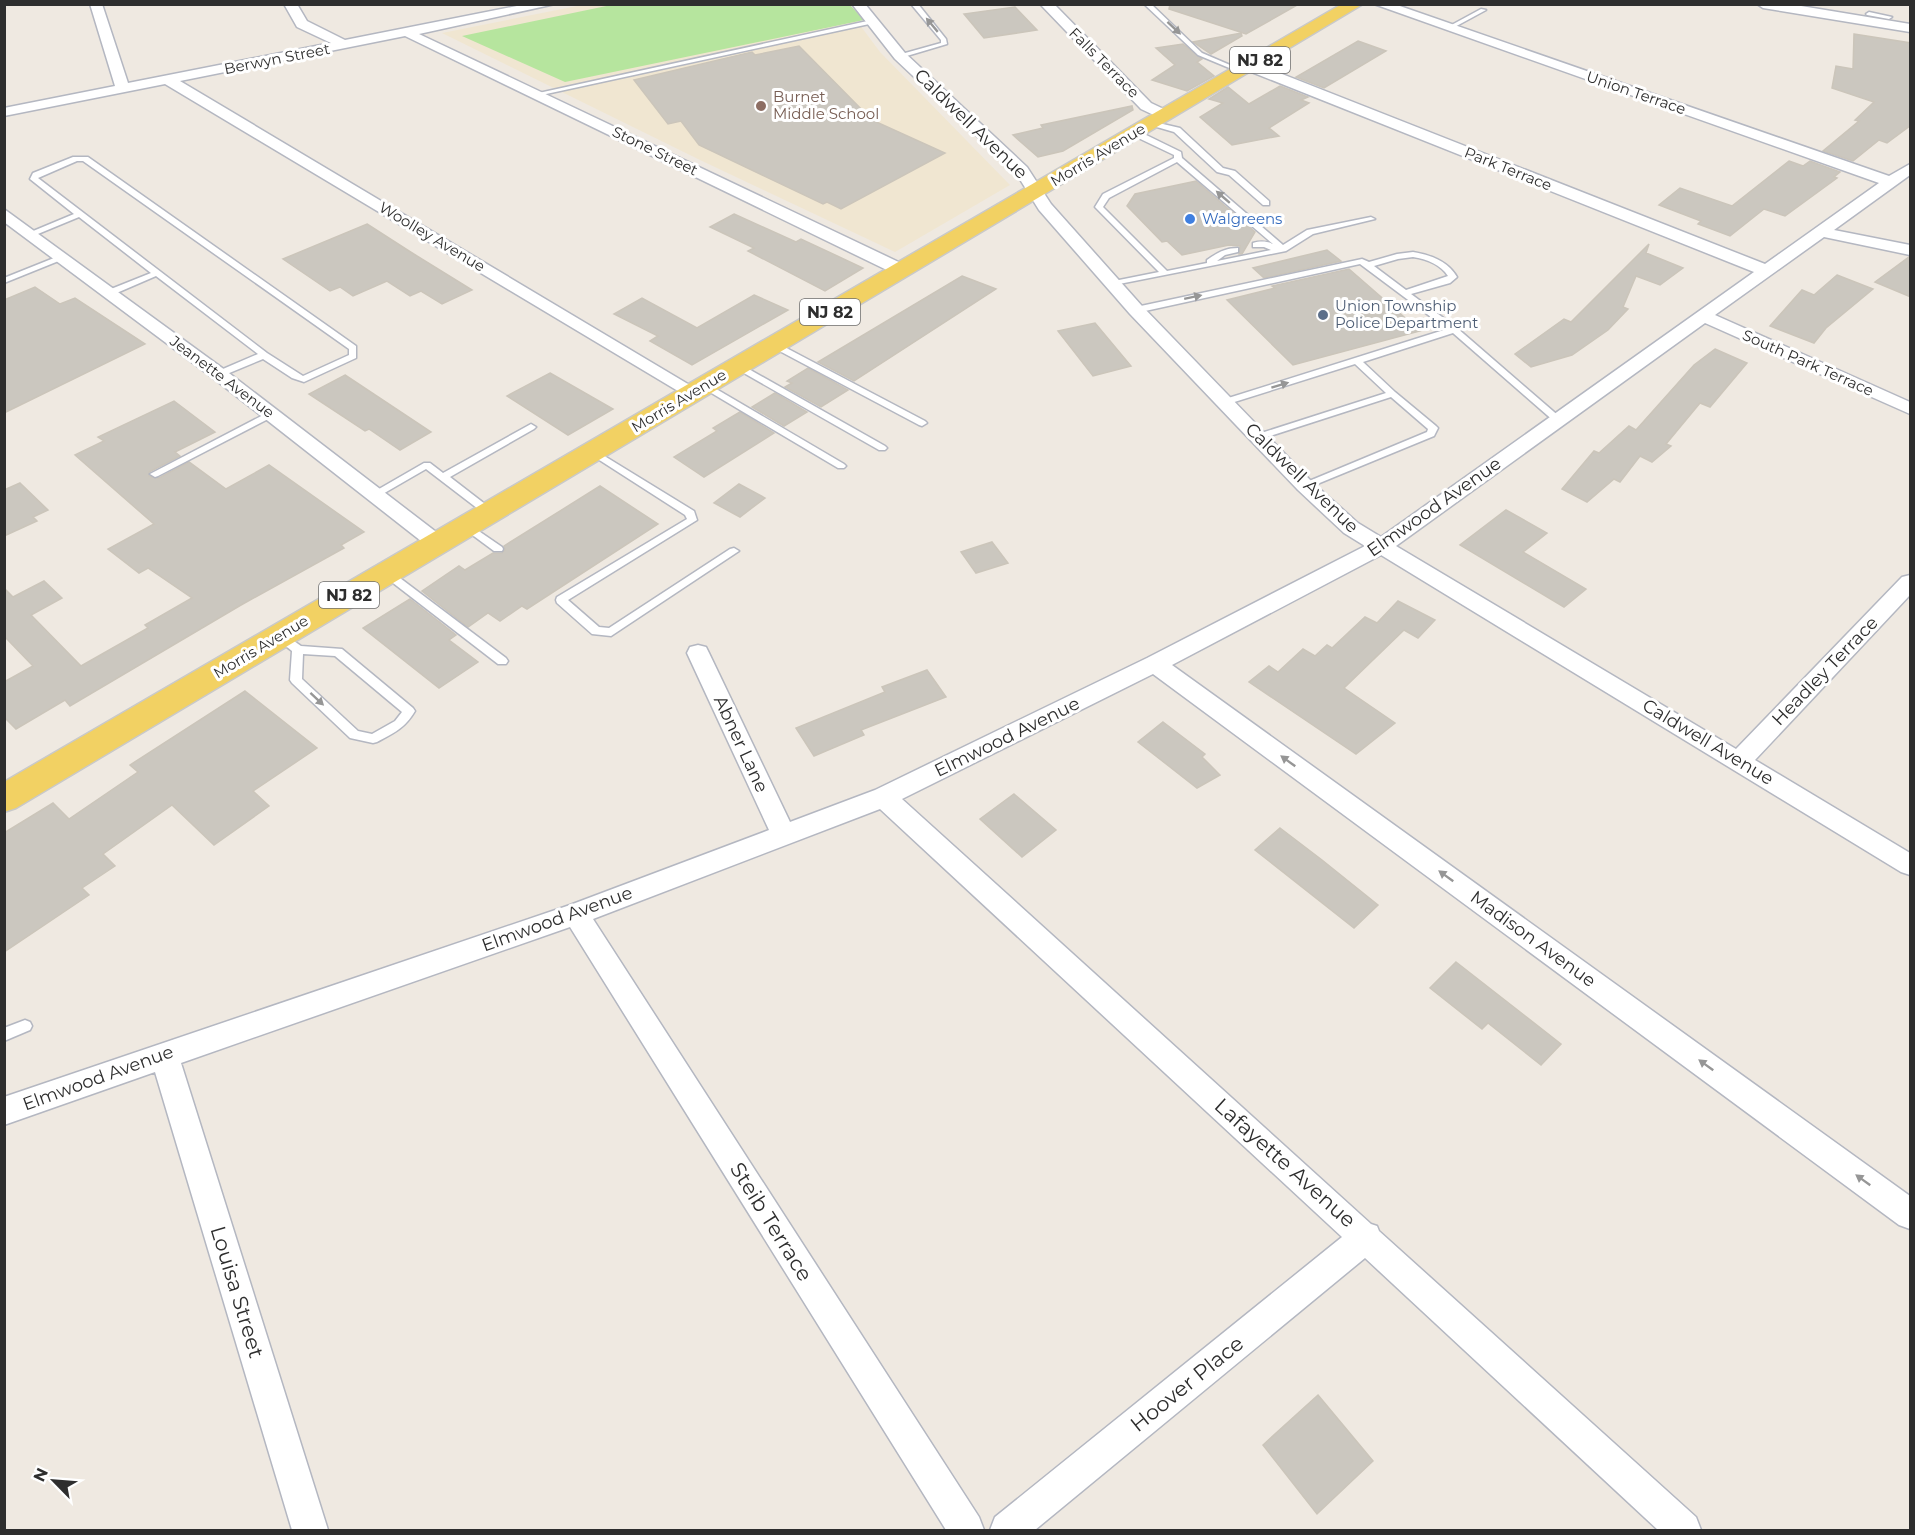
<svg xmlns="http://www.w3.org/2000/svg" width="1915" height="1535" viewBox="0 0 1915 1535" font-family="Montserrat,sans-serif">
	<rect width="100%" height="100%" fill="#efe9e1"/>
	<path fill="#f0e6d1" d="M582 5H845L880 52 1010 185 895 252 700 160 442 33Z"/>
	<path fill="#b6e59e" d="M616 4 850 5 864 20 565 82 462 36Z"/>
	<g fill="#cbc7bf" stroke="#cbc5ba" stroke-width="1.5">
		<path d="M1170 4H1299L1246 34 1169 9Z"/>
		<path d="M1015 7 1037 30 984 38 964 14Z"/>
		<path d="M1241 33 1242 36 1211 54 1193 42Z"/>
		<path d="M1854 34 1911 43V125L1887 143 1879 140 1853 161 1823 151 1859 121 1855 120 1874 102 1832 88 1836 66 1853 69Z"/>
		<path d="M1358 41 1386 51 1324 88 1296 77Z"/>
		<path d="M1183 44 1202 59 1197 62 1214 76 1187 91 1152 80 1175 65 1156 48Z"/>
		<path d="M799 46 872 120 945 153 841 209 827 202 823 204 699 145 681 121 668 124 634 80 752 52 755 55Z"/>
		<path d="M1280 86 1308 97 1301 100 1309 103 1269 128 1279 136 1232 145 1200 117 1223 103 1209 99 1228 87 1249 104Z"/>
		<path d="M1132 106 1133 110 1063 151 1038 157 1013 135 1043 128 1041 125Z"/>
		<path d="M1789 161 1803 166 1810 161 1840 172 1834 177 1837 178 1785 216 1764 209 1730 236 1698 224 1701 221 1659 205 1680 188 1732 206Z"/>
		<path d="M1196 181 1255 232 1242 254H1239L1240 246 1229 245 1182 255 1167 241 1162 242 1127 206 1135 194Z"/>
		<path d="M734 214 796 242 801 239 863 268 825 291 748 251 754 248 710 227Z"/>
		<path d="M367 224 409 251 472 290 442 304 421 291 410 296 387 281 353 296 340 287 330 291 283 259Z"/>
		<path d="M1649 244 1646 253 1683 268 1660 285 1636 276 1623 307 1628 309 1608 330 1572 355 1531 367 1515 354 1564 319 1571 322Z"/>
		<path d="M1327 250 1341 261 1264 278 1253 268Z"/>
		<path d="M1909 257 1911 297 1875 282Z"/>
		<path d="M1349 269 1420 331 1293 365 1227 300 1275 288 1272 286Z"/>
		<path d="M1837 275 1873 289 1826 328 1814 343 1770 326 1802 290 1814 295Z"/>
		<path d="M962 276 996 289 854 381 818 362Z"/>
		<path d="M35 287 60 304 75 298 145 344 4 413V300Z"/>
		<path d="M754 295 788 310 692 365 650 341 658 336 614 314 642 298 697 328Z"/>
		<path d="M1095 323 1131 366 1093 376 1058 331Z"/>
		<path d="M1715 349 1747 363 1710 407 1700 403 1666 444 1671 446 1652 462 1640 456 1620 482 1614 479 1587 502 1562 489 1594 451 1599 453 1629 426 1636 430 1694 365Z"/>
		<path d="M808 368 848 390 821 407 785 387 792 383 787 381Z"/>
		<path d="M550 373 613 409 568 435 507 396Z"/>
		<path d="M345 375 431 432 400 450 369 429 365 431 309 394Z"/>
		<path d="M775 393 807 412 784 426 752 407Z"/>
		<path d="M174 401 215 432 175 452 180 456 149 472V476L159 478 189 462 226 489 269 465 364 532 341 545 344 548 241 605 70 706 65 700 16 729 4 717V682L33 666 4 636V588L13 597 44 581 62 598 31 615 81 666 148 628 145 625 192 598 148 568 139 573 108 549 154 524 75 455 104 441 98 437Z"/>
		<path d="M740 412 774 433 704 477 674 457 717 431 713 428Z"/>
		<path d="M20 483 48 510 33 517 37 521 4 536V490Z"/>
		<path d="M739 484 765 498 740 517 714 503Z"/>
		<path d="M600 486 658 524 527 609 522 606 500 621 488 613 468 627 422 591 459 566 465 570 493 553H502L505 550 504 546Z"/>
		<path d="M1506 510 1547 533 1523 552 1586 589 1564 607 1460 545Z"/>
		<path d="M992 542 1008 563 976 573 961 552Z"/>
		<path d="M410 599 456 635 449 640 478 662 439 688 363 628Z"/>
		<path d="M1398 601 1435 620 1418 638 1404 630 1344 688 1395 723 1356 754 1249 682 1269 666 1278 672 1303 649 1315 656 1327 645 1332 648 1365 617 1377 623Z"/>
		<path d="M927 670 946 697 861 730 864 735 814 756 796 728 885 692 882 687Z"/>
		<path d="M245 691 317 748 253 791 269 806 214 845 172 805 103 854 115 866 82 888 89 895 4 952V833L53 803 69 819 138 772 130 765Z"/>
		<path d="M1163 722 1205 754 1202 757 1220 775 1197 788 1138 742Z"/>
		<path d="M1014 794 1056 830 1022 857 980 819Z"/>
		<path d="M1280 828 1322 860 1378 905 1354 928 1255 850Z"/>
		<path d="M1456 962 1561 1044 1541 1065 1488 1023 1482 1029 1430 988Z"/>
		<path d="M1318 1395 1373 1461 1317 1514 1263 1445Z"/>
	</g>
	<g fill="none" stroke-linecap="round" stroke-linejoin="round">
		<g stroke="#b4b7c1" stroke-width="3">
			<g id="lane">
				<path d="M911 4H918L946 39 947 44 900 58 897 56 898 55 941 43V40Z"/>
				<path d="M1144 4H1151L1202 53 1244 71 1239 72 1198 55Z"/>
				<path d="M1481 9 1486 10 1451 29 1446 28Z"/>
				<path d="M1869 12 1892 17 1889 19 1867 15 1866 14Z"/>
				<path d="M872 20 874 21V23L537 96 534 94Z"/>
				<path d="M1150 121 1180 128 1223 168 1235 171 1269 201V205H1263L1229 175 1217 172 1174 132 1150 125Z"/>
				<path d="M1132 131H1138L1181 152 1182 158 1283 245 1307 230 1371 217 1375 219 1313 234 1286 251 1109 286V282L1159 272 1095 207 1103 194 1174 158V155L1132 135ZM1177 162 1273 244C1266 241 1260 241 1253 243V247H1264L1271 250 1217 261 1225 255 1238 252V248C1225 248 1217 253 1207 260V263L1167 271 1103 207 1109 198Z"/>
				<path d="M73 157H88L356 346V358L304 382 292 378 263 359 222 376H216V372L258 354 156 276 112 295H106V291L151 273 79 217 33 236 26 234 74 214 30 179 33 173ZM77 161H83L349 349V355L303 376 267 353 38 178Z"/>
				<path d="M1413 252C1431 255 1448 261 1457 277L1450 283 1411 294 1457 328 1561 418V422H1555L1453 333 1363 362 1395 392 1436 426 1438 428 1434 436 1305 489 1302 488V484L1427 432 1428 429 1391 397 1261 439H1255V435L1386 393 1355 364 1228 404H1222V400L1447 329 1360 264 1136 313 1132 310 1136 307 1362 259 1369 262 1397 254ZM1413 257C1427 259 1441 265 1448 276L1406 290 1374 266 1398 259Z"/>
				<path d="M59 256 66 258 4 283V278Z"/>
				<path d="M775 342 925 421 927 423 922 426 919 425 772 347 771 345Z"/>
				<path d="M738 363 885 446 887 448 885 450H879L735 368 734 366Z"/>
				<path d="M706 383 844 464 846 466 844 468H838L703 388V384Z"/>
				<path d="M271 411 274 412V416L158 476 155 477 150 474Z"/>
				<path d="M531 424 536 427 534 429 450 477 494 511V515H486L426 469 381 495 377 496 372 493 424 463H430L443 473Z"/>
				<path d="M593 449 694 511 697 520 568 600 599 627 609 628 730 549 734 548 739 551 611 636 592 634 557 603 556 600 557 597 687 519 685 515 590 454 588 452Z"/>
				<path d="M467 523 502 547 503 549 502 551H494L463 528 462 526Z"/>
				<path d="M388 569 506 658 508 661 506 664H498L384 576 383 573 384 570Z"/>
				<path d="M281 632 301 646 342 649 413 708 415 711C405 728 394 733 377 742L373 743 350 738 292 683 290 680 292 651 277 639 275 636 277 633ZM303 654 335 656 402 712 395 721 372 734 358 731 302 679Z"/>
				<path d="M25 1020 30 1022 32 1026 30 1030 4 1041V1028Z"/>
			</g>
		</g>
		<g stroke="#b4b7c1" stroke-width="3">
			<g id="street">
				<path d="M90 4H102L128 83 331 43 297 27 284 4H297L307 21 345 40 527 4H555L419 34 907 266 909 270 907 274H895L405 36 180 81 703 393 700 397H688L165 84 4 116V108L115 86Z"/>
				<path d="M852 4H865L905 53 1027 167 1051 204 1142 306 1312 482 1358 523 1381 537 1754 272 1244 69V63H1254L1765 264 1879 183 1374 4H1394L1889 176 1910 164V175L1834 230 1910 245V255L1824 237 1715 315 1910 402V414L1705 323 1396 546 1736 749 1902 577 1910 575V595L1755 760 1910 853V875L1901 872 1381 555 1172 665 1910 1196V1229L1899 1225 1153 674 902 799 1371 1224 1377 1226 1379 1231 1696 1517 1701 1530H1658L1365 1258 1035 1530H990L995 1517 1342 1237 880 809 593 919 979 1517 984 1530H946L570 927 181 1063 328 1530H292L155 1072 4 1125V1097L570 905 769 830 687 653 690 647 698 645 706 647 709 653 790 822 875 790 1147 658 1365 546 1344 533 1298 490 1130 314 1039 210 1016 173 895 59Z"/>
				<path d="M1040 4H1054L1151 103 1170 112V118H1160L1141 109Z"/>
				<path d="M1757 4H1789L1910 24V32L1763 8Z"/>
				<path d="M4 209 225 370 444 538 447 543 444 548H430L213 378 4 222Z"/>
			</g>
		</g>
		<g stroke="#c9c9c9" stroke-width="3">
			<path id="primary" d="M1342 4H1363L16 808 4 812V782Z"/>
		</g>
		<use href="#lane" fill="#fff" fill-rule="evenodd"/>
		<use href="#street" fill="#fff" fill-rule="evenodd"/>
		<use href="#primary" fill="#f2d163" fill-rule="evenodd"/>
	</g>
	<defs><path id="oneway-solid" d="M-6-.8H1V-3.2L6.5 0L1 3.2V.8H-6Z" transform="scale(1.5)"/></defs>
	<g fill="#969696">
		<use href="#oneway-solid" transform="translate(932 25) rotate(-130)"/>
		<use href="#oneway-solid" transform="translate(1174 28) rotate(43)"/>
		<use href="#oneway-solid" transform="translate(1223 197) rotate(-139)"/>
		<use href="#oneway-solid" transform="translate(1193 297) rotate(-12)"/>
		<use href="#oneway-solid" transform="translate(1280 385) rotate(-17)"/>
		<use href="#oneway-solid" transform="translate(317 699) rotate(43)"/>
		<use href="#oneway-solid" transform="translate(1288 761) rotate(-144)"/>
		<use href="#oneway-solid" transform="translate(1446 876) rotate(-144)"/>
		<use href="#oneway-solid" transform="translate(1706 1065) rotate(-144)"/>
		<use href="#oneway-solid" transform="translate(1863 1180) rotate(-144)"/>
	</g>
	<circle fill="#8d6e63" stroke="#fff" stroke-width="2" cx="761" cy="106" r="6"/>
	<circle fill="#3f7fe0" stroke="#fff" stroke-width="2" cx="1190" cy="219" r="6"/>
	<circle fill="#5c6f8a" stroke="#fff" stroke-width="2" cx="1323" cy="315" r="6"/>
	<g text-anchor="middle" stroke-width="6" stroke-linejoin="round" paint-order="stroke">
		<g font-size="15" fill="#2e2e2e" stroke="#fff">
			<text transform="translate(277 59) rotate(-11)" y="5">Berwyn Street</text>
			<text transform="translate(1104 63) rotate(45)" y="5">Falls Terrace</text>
			<text transform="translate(1636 93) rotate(19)" y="5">Union Terrace</text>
			<text transform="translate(655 151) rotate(26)" y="5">Stone Street</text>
			<text transform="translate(1098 155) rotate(-31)" y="5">Morris Avenue</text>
			<text transform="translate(1508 169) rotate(22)" y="5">Park Terrace</text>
			<text transform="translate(432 237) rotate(31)" y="5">Woolley Avenue</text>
			<text transform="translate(1808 363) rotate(24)" y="5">South Park Terrace</text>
			<text transform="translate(222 377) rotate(37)" y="5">Jeanette Avenue</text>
			<text transform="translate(679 401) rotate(-31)" y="5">Morris Avenue</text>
			<text transform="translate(261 647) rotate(-31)" y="5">Morris Avenue</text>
		</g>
		<g font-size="15" fill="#785e54" stroke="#fff" text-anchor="start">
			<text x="773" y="102">Burnet<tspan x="773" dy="17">Middle School</tspan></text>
		</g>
		<g font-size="15" fill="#366cbe" stroke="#fff" text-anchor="start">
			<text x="1202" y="224">Walgreens</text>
		</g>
		<g font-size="15" fill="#4e5e75" stroke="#fff" text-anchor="start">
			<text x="1335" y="311">Union Township<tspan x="1335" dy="17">Police Department</tspan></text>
		</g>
		<g fill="#fff" stroke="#6d6d6d" stroke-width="1.5">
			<rect x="1230" y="47" width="60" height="26" rx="4.5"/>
			<rect x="800" y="299" width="60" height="26" rx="4.5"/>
			<rect x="319" y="582" width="60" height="26" rx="4.5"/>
		</g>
		<g font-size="16" font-weight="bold" fill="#2e2e2e">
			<text x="1260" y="66">NJ 82</text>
			<text x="830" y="318">NJ 82</text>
			<text x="349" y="601">NJ 82</text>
		</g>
		<g font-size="18" fill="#2e2e2e" stroke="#fff">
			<text transform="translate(971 124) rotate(44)" y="6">Caldwell Avenue</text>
			<text transform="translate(1302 478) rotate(44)" y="6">Caldwell Avenue</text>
			<text transform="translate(1434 507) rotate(-35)" y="6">Elmwood Avenue</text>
			<text transform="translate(1825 671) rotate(-46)" y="6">Headley Terrace</text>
			<text transform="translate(1007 737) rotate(-26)" y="6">Elmwood Avenue</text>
			<text transform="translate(1708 742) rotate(31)" y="6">Caldwell Avenue</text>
			<text transform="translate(741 744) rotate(65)" y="6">Abner Lane</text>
			<text transform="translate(557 919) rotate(-20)" y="6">Elmwood Avenue</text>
			<text transform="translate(1533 939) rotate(36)" y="6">Madison Avenue</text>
			<text transform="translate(98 1078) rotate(-20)" y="6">Elmwood Avenue</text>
		</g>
		<g font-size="21" fill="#2e2e2e" stroke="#fff">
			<text transform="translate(1285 1163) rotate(42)" y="7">Lafayette Avenue</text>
			<text transform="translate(771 1222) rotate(58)" y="7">Steib Terrace</text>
			<text transform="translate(237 1292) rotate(73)" y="7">Louisa Street</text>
			<text transform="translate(1187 1384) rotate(-39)" y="7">Hoover Place</text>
		</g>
	</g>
	<rect width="1915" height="1535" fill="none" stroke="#2e2e2e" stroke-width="12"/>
	<g transform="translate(54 1481) rotate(295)" stroke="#ffffff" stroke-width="4.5" paint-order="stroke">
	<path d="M0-4.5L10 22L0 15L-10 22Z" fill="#2e2e2e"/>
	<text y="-9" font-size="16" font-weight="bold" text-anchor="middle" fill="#2e2e2e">N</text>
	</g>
</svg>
